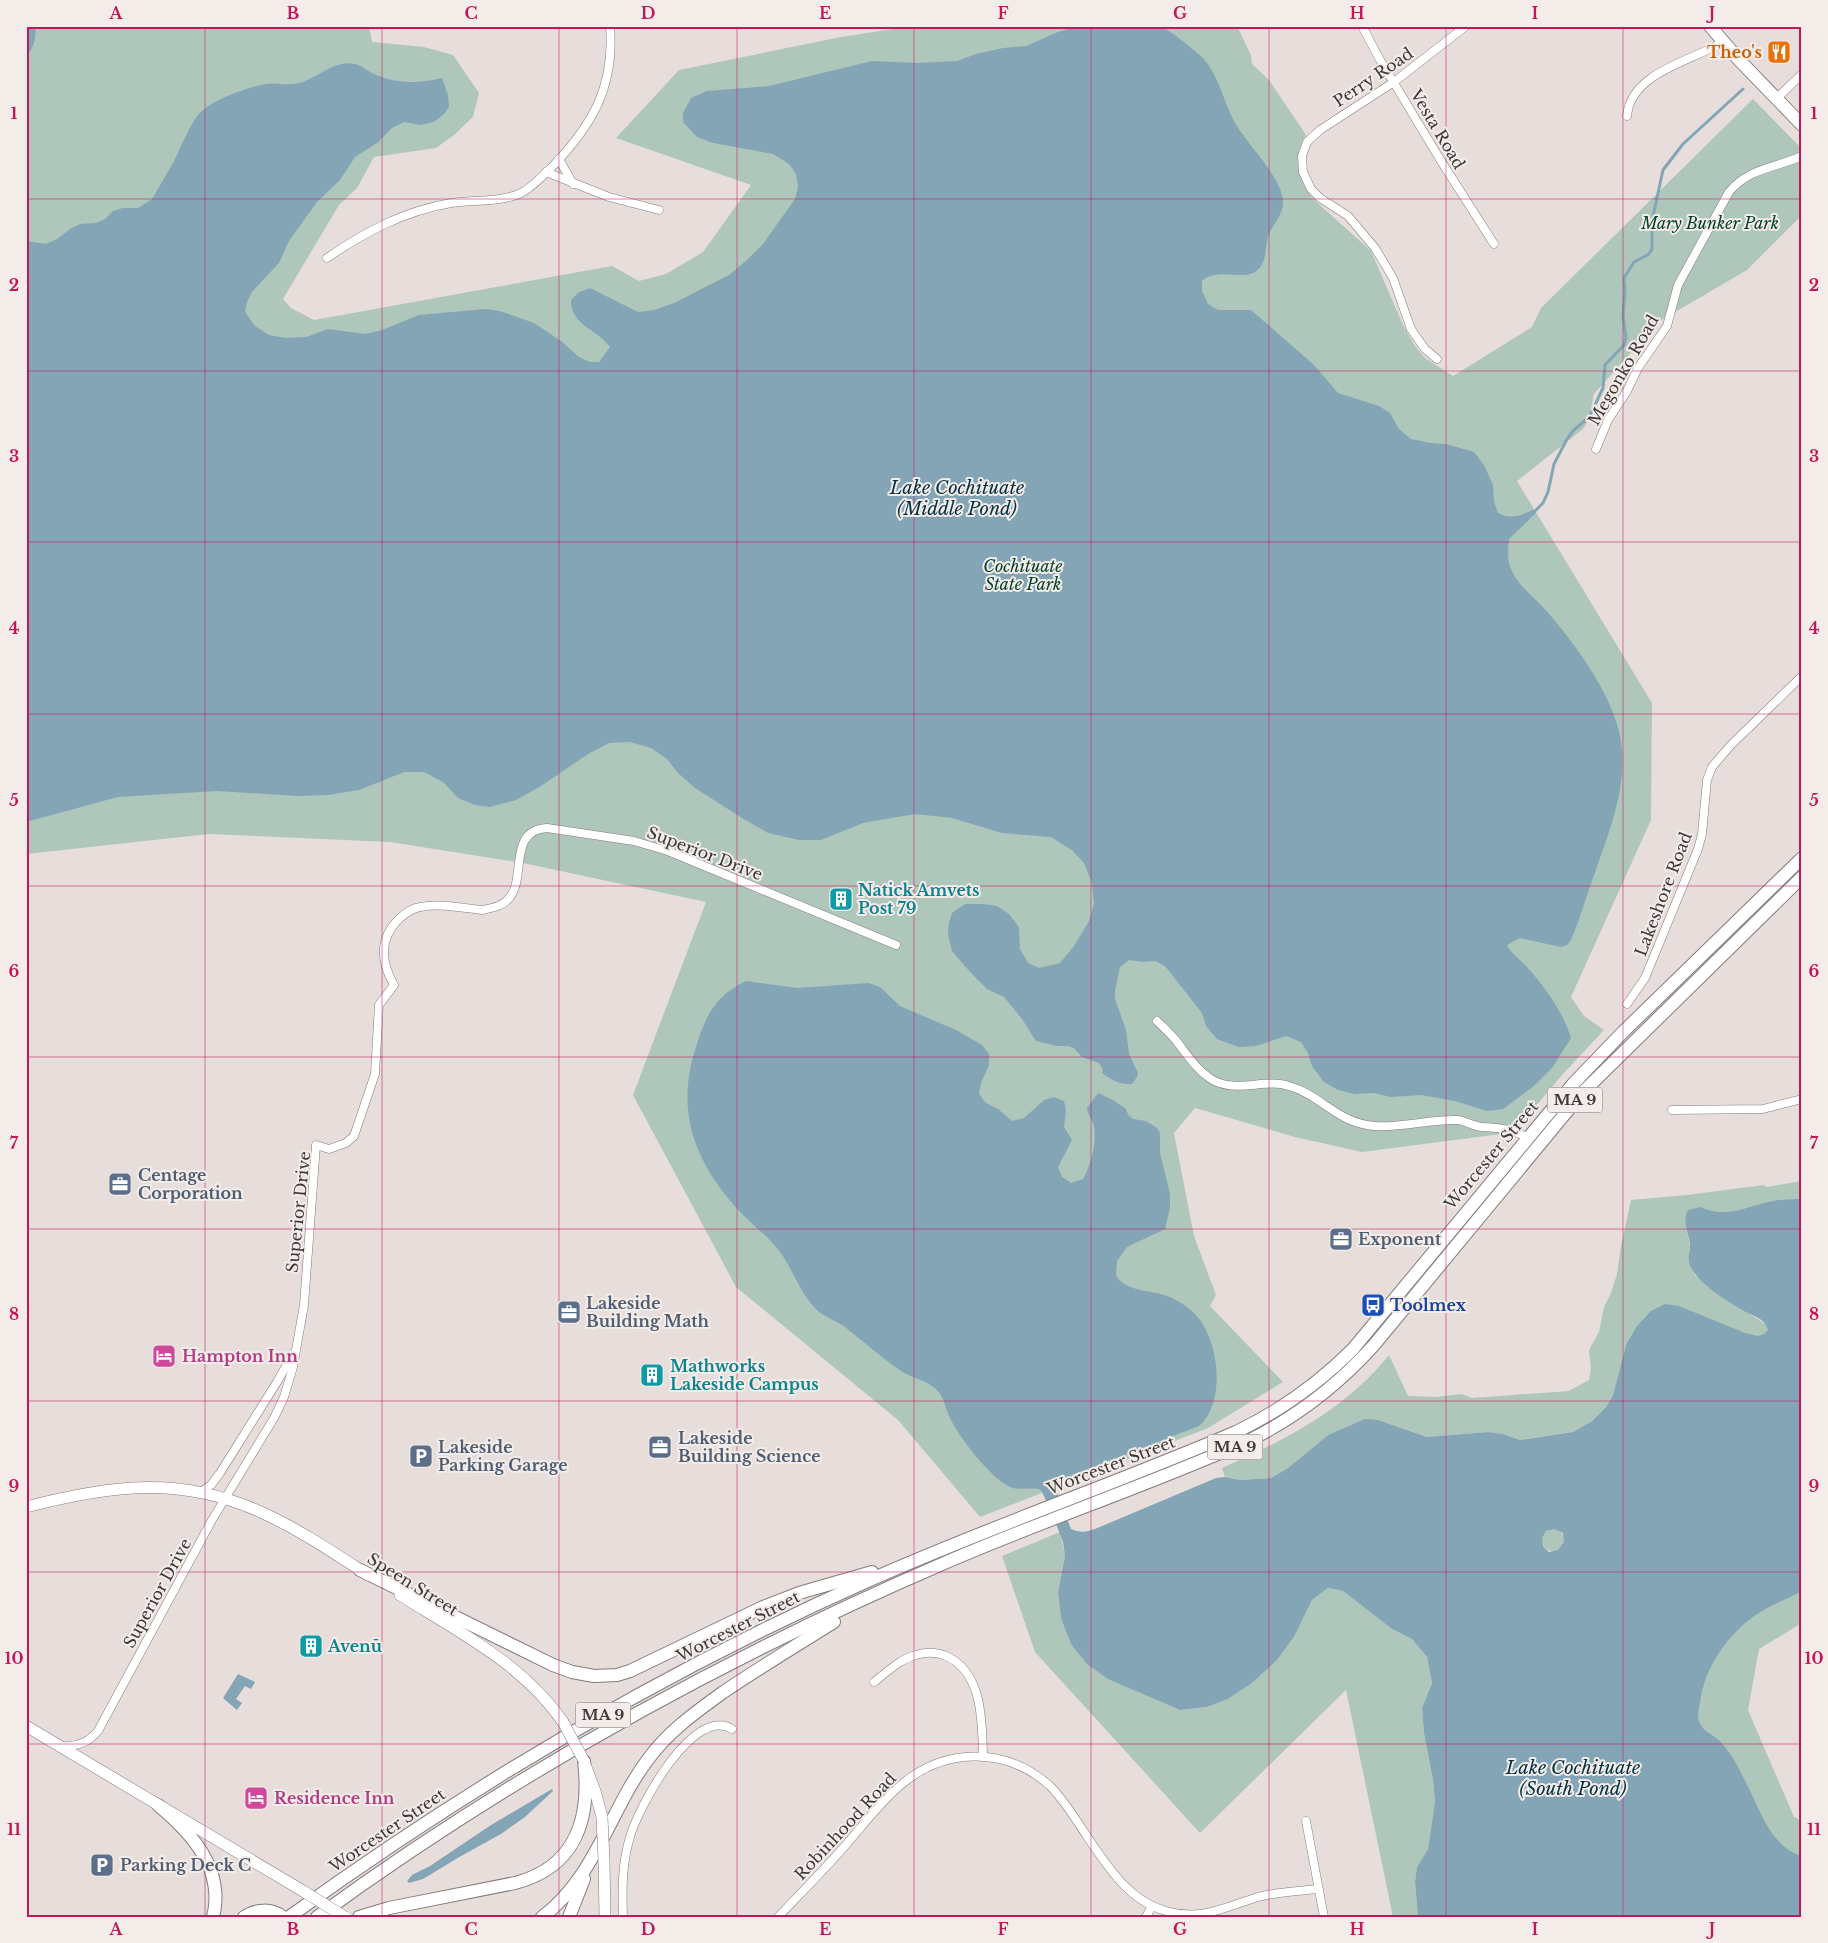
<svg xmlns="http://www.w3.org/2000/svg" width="1828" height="1943" viewBox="0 0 1828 1943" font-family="'Libre Baskerville',serif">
	<rect width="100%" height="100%" fill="#e7dedb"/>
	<g fill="#aec7ba">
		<path d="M26 26H369L372 42 424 47 453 55 479 93 473 117 454 135 436 148 374 157 357 188 339 205 283 299 291 308 314 320 612 266 639 281 666 274 703 252 751 185 616 138 679 70 841 37 912 26H1237L1251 55 1252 64 1269 80 1306 135C1292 157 1298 177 1312 198L1371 251 1403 325 1415 346 1425 358 1453 376 1532 327 1541 308 1753 99 1802 149V215L1747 270 1658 322 1594 394 1589 419 1583 429 1517 481 1652 703 1651 820 1571 997 1584 1016 1604 1030 1562 1075 1508 1139 1501 1134 1362 1152 1295 1137 1195 1108 1174 1133 1194 1236 1216 1295 1210 1306 1283 1382 1208 1428 980 1517 898 1420 736 1287 633 1095 706 902 523 863 390 842 209 834 26 854Z"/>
		<path d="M1802 1181V1199C1794 1199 1786 1199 1778 1200 1751 1204 1727 1220 1701 1207L1685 1222 1690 1247 1688 1261 1695 1275 1710 1288 1767 1325 1768 1330C1765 1333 1763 1336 1758 1336 1740 1336 1697 1314 1679 1306L1626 1345 1613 1395 1606 1407 1592 1421 1573 1432 1520 1440 1503 1434 1488 1432 1427 1437 1378 1420 1328 1435 1288 1468 1271 1478 1240 1480 1225 1477 1222 1468C1284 1441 1346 1409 1389 1355L1408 1396 1436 1397 1462 1394 1472 1398 1569 1391 1589 1380 1591 1368 1589 1350 1599 1332 1604 1307 1611 1293 1617 1274 1621 1246 1631 1200 1687 1195 1764 1185 1766 1187Z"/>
		<circle cx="1553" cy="1540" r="11"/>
		<path d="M1060 1532 1065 1556 1058 1592 1061 1618 1132 1689 1180 1710 1207 1707 1228 1699 1252 1683 1276 1661 1294 1637 1312 1600 1328 1588 1343 1591 1392 1629 1412 1639 1427 1657 1432 1683 1422 1708 1424 1733 1433 1780 1435 1801 1428 1849 1417 1867 1415 1882 1418 1917H1393L1346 1690 1200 1833 1035 1652 1002 1556Z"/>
		<path d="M1802 1591V1623L1759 1649 1748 1710 1794 1817 1802 1821V1856C1771 1846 1761 1812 1748 1786 1740 1770 1732 1753 1720 1741 1713 1734 1705 1732 1700 1723 1696 1716 1700 1705 1701 1697 1707 1662 1734 1627 1764 1610 1776 1603 1790 1598 1802 1591Z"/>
	</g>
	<g fill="#83a5b6" fill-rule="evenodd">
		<path d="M26 26H35C37 38 33 48 26 58Z"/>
		<path d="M1078 26C1098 26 1119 26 1139 26 1146 26 1155 25 1162 27 1167 28 1197 52 1201 56 1218 73 1223 100 1234 121 1246 144 1281 175 1283 201 1284 213 1274 223 1270 232 1265 242 1267 253 1263 262 1252 288 1222 264 1202 281V291L1208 304 1218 310H1251L1314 365 1338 393 1379 406 1390 413 1399 429 1411 439 1431 443 1446 444 1474 452 1484 465 1493 485 1494 502 1498 513C1511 520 1521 515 1533 510L1536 513 1509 539C1508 549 1507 559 1511 569 1518 587 1538 600 1550 615 1579 649 1620 705 1622 751 1625 794 1608 835 1594 875 1586 897 1580 919 1571 940L1567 945 1561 947 1520 938 1507 945C1511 954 1521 960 1528 968 1546 989 1563 1012 1571 1038L1552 1068 1534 1086 1503 1109 1487 1111 1455 1101 1421 1095 1391 1097 1374 1093 1355 1094 1338 1090 1324 1082 1312 1066 1308 1053 1301 1042 1286 1036 1256 1046 1239 1047 1217 1039 1206 1026 1202 1013 1165 966 1155 961 1143 962 1129 960 1120 967 1115 991V999L1126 1030 1129 1054 1138 1073 1137 1077 1132 1084C1121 1085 1111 1080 1102 1073L1103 1070 1099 1063 1082 1057 1074 1048 1068 1046H1057L1036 1041 1022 1019 1004 997 987 989 970 972 952 951 948 935 949 922 952 913 965 904H983L997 906 1009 914 1019 927 1020 949 1028 963 1039 968 1060 963 1074 946 1089 921 1094 904 1092 883 1084 863 1072 850 1051 837 1002 833 952 818 915 814 863 823 821 840H799L768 833 742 818 695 788 678 773 667 759 651 748 630 742 609 743 588 754 541 786 516 800 490 807 475 805 458 798 443 782 424 772H404L359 790 328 795 297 796 217 791 118 797 26 822V241L46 244 57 239 70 229 80 224 96 223 105 219 113 211 123 208H138L152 199C159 187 166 175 173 163 180 150 190 123 200 113 213 99 246 88 265 84 276 82 288 86 299 83 319 78 334 59 355 64 361 65 366 70 372 73 395 84 418 84 442 78L448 95 449 107 444 114 434 122 420 125 404 122 392 128 377 143 355 157 340 180 317 202 304 220 289 241 279 263 252 292 247 302 245 312 255 326 269 335 286 338 306 337 328 329 365 334 382 330 419 315 485 309 500 311 534 323 561 341 579 357 590 362H599L610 347C597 329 570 325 571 300L579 292 590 288 638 312 654 310 674 303 729 275 747 260 763 244 795 199 798 187 796 174 789 164 773 154 713 143 697 137 683 122V113L691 98 707 91 769 86 872 61 917 63 957 61 976 54 1003 48 1026 46 1058 32Z"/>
		<path d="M746 981 797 988 869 983 880 987 900 1006 956 1030 982 1045 989 1054V1065L981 1083 979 1094 986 1103 998 1109 1012 1121 1024 1118 1044 1100 1054 1097 1064 1101 1066 1110 1064 1127 1072 1140 1058 1167 1062 1177 1071 1183 1083 1179C1091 1165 1097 1142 1094 1126 1092 1119 1088 1115 1087 1108L1098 1093 1111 1099 1125 1108 1129 1116 1133 1119 1146 1121 1157 1128 1160 1133V1153L1170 1194V1208L1165 1229 1127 1247 1117 1261 1116 1275C1124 1291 1149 1290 1164 1295 1174 1298 1187 1306 1194 1313 1219 1337 1227 1402 1199 1426L1059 1480 1056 1490 1071 1529C1080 1533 1086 1532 1095 1529L1216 1478 1225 1477 1240 1480 1271 1478 1288 1468 1328 1435 1365 1419 1378 1420 1427 1437 1488 1432 1503 1434 1520 1440 1573 1432 1592 1421 1606 1407 1613 1395 1626 1345 1637 1326 1651 1311 1665 1304 1679 1306 1745 1333 1758 1336 1764 1334 1768 1330C1766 1319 1753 1316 1744 1311 1727 1301 1696 1283 1689 1263 1687 1257 1691 1250 1690 1244 1688 1232 1682 1221 1688 1210L1701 1207C1727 1220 1751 1204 1778 1200 1786 1199 1794 1199 1802 1199V1591C1790 1598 1776 1603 1764 1610 1734 1627 1707 1662 1701 1697 1700 1705 1696 1716 1700 1723 1704 1732 1713 1734 1720 1741 1731 1752 1739 1768 1746 1782 1760 1809 1770 1846 1802 1856V1917H1418L1415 1882 1417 1867 1428 1849 1435 1801 1433 1780 1424 1733 1422 1708 1432 1683 1427 1657 1412 1639 1392 1629 1343 1591 1328 1588 1312 1600 1294 1637 1276 1661 1252 1683 1228 1699 1207 1707 1180 1710 1108 1679 1087 1664 1071 1644 1061 1618 1058 1592 1065 1556 1063 1542 1052 1513 1041 1490C1031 1486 1019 1492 1008 1486 989 1476 959 1437 950 1418 944 1405 944 1394 932 1386 923 1379 911 1378 901 1371 882 1358 864 1342 845 1327 837 1321 827 1318 819 1312 801 1296 794 1271 780 1252 770 1238 755 1227 743 1215 696 1165 674 1114 696 1047 706 1015 715 996 746 981ZM1554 1529 1563 1533 1564 1542 1558 1550 1549 1552 1543 1546 1542 1538 1546 1531Z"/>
		<path d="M238 1674 255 1682 251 1689 245 1686 236 1699 242 1703 237 1710 223 1698Z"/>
		<path d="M552 1789 553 1791 525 1817 501 1834 461 1856 423 1879 409 1883 407 1881 412 1875 430 1866 491 1825Z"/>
	</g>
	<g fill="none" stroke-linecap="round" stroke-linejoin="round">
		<path stroke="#83a5b6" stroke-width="3" d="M1535 511 1543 503 1548 492 1554 464 1567 439 1573 431 1589 417 1594 407 1603 388 1605 365 1624 345 1626 338 1623 316 1625 290 1624 278 1634 262 1649 254 1652 249V221L1663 170 1683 144 1743 89"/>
		<g stroke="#847c7a" stroke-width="9">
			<g id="minor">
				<path d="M1362 26 1379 58 1441 161 1494 244"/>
				<path d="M1776 99 1802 74"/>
				<path d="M1627 116C1631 72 1692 61 1723 42"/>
				<path d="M559 159 573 184"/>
				<path d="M546 172 609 197 659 210"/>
				<path d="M327 258C365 232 404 211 451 203 471 200 500 202 519 194 531 189 541 177 551 168 592 126 615 87 610 26"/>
				<path d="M1437 359 1425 349 1411 329 1393 278 1375 248 1348 216 1320 198 1311 189 1303 172 1302 156 1307 142 1320 130 1394 82 1466 26"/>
				<path d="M1596 449 1608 420 1627 391 1638 368 1667 326 1678 285 1729 192C1749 168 1775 168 1802 156"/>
				<path d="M1627 1004 1645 978 1698 849 1702 834 1707 780 1712 767 1730 746 1802 676"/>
				<path d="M1157 1021C1164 1028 1172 1035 1178 1043 1188 1056 1197 1070 1211 1079 1234 1094 1265 1078 1289 1086 1321 1095 1337 1123 1374 1126 1402 1128 1430 1119 1458 1120 1466 1121 1474 1127 1483 1127 1502 1128 1509 1129 1527 1137"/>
				<path d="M1672 1110 1763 1109 1802 1099"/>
				<path d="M201 1492 211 1485 220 1473 277 1382 293 1354"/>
				<path d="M874 1682C887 1672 900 1659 916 1655 926 1652 937 1652 946 1656 983 1672 982 1722 983 1756"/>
				<path d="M61 1746C76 1747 89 1742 98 1731L212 1520 274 1418 284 1397 293 1367 304 1305 316 1145 329 1149 346 1143 354 1136 375 1074 379 1005 394 985C380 961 379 938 400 918 406 913 412 908 420 907 440 903 463 908 482 910 492 908 504 906 510 897 526 877 508 830 547 828L634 841 668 851 896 945"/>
				<path d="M1306 1821 1324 1917"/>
				<path d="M623 1917C622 1889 622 1863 630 1837 638 1808 693 1705 732 1729"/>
				<path d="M778 1917C800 1894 822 1872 843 1848 862 1827 880 1802 902 1784 946 1747 1007 1747 1050 1786 1064 1800 1075 1818 1086 1835 1107 1865 1128 1901 1166 1911 1202 1921 1225 1907 1258 1897 1277 1892 1298 1891 1318 1889"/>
				<path d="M1146 1917 1152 1906"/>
			</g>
		</g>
		<g stroke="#847c7a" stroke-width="12">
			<g id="secondary">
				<path d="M26 1507C111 1485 181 1475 263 1513 300 1530 334 1553 368 1575"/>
				<path d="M400 1595C459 1632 523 1664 563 1722"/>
				<path d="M26 1726 303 1891"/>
				<path d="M586 1767 595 1791 602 1817"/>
				<path d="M604 1861 605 1917"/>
			</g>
		</g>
		<g stroke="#847c7a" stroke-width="14">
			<path id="primary" d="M1710 26 1740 61 1802 125"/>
		</g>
		<g stroke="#847c7a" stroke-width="14">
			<g id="trunk">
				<path d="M360 1570 553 1665 572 1672 594 1676 617 1675 630 1671 763 1607 799 1593 872 1572"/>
				<path d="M158 1805C192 1833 225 1870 213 1917"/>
				<path d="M244 1917C256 1909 271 1908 283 1917"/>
				<path d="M289 1917C469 1787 661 1673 863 1583 985 1528 1113 1485 1236 1432 1280 1411 1318 1384 1353 1349L1573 1084 1623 1032 1802 858"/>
				<path d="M317 1917C509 1777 724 1658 942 1564 1043 1520 1149 1485 1250 1440 1298 1416 1338 1385 1374 1345L1583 1092 1802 877"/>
				<path d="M359 1917 389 1908 515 1883C576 1867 591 1819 584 1761"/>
				<path d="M542 1917C596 1877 610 1809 649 1758 669 1731 696 1712 722 1693 759 1668 797 1645 834 1622"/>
				<path d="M569 1917 584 1879"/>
			</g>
		</g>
		<use href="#minor" stroke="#fff" stroke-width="8"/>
		<use href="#secondary" stroke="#fff" stroke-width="11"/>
		<use href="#primary" stroke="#fff" stroke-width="12"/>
		<use href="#trunk" stroke="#fff" stroke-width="12"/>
		<g stroke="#847c7a" stroke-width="12" stroke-linecap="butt">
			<g id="secondary-bridge">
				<path d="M563 1722 584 1761"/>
				<path d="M602 1817 604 1861"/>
				<path d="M303 1891 345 1917"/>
			</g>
		</g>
		<use href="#secondary-bridge" stroke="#fff" stroke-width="11"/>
	</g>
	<path fill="none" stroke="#c2185b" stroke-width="1" stroke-opacity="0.55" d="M205 26V1917M382 26V1917M559 26V1917M737 26V1917M914 26V1917M1091 26V1917M1269 26V1917M1446 26V1917M1623 26V1917M26 199H1802M26 371H1802M26 542H1802M26 714H1802M26 886H1802M26 1057H1802M26 1229H1802M26 1401H1802M26 1572H1802M26 1744H1802"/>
	<defs>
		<g id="restaurant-square" transform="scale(1.25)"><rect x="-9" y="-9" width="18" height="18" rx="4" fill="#e8710a" stroke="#f4ece8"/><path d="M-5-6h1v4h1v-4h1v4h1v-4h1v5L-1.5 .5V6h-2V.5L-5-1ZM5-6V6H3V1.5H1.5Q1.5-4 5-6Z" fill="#fff"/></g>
		<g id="building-square" transform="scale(1.25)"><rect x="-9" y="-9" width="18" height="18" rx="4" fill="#0f9aa8" stroke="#f4ece8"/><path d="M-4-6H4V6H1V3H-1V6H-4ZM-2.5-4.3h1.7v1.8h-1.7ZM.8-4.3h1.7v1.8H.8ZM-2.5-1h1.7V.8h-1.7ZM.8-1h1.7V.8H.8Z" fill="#fff"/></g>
		<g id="office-square" transform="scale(1.25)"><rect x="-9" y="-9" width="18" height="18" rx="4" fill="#5c6f8a" stroke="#f4ece8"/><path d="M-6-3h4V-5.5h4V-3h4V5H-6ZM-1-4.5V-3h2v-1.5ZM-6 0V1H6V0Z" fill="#fff"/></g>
		<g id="bus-square" transform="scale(1.25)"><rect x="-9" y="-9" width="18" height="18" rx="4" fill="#1a4fb4" stroke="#f4ece8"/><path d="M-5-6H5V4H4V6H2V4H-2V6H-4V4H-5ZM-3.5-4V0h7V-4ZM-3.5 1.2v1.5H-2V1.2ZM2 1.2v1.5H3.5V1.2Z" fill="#fff"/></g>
		<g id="hotel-square" transform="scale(1.25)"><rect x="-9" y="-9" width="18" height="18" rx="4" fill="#d1479c" stroke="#f4ece8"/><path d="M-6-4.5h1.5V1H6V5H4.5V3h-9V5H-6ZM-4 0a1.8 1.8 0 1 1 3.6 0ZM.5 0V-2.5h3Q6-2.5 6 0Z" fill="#fff"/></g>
		<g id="parking-square" transform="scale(1.25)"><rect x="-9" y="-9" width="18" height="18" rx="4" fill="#5c6f8a" stroke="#f4ece8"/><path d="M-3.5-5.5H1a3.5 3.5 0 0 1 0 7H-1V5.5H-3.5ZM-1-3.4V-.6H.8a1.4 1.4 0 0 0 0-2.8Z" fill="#fff"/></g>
	</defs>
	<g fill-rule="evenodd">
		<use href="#restaurant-square" x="1779" y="52"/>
		<use href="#building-square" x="841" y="899"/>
		<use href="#office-square" x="120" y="1184"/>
		<use href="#office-square" x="1341" y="1239"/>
		<use href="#bus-square" x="1373" y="1305"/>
		<use href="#office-square" x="569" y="1312"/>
		<use href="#hotel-square" x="164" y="1356"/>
		<use href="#building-square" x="652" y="1375"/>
		<use href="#office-square" x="660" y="1447"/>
		<use href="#parking-square" x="421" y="1456"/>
		<use href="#building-square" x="311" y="1646"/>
		<use href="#hotel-square" x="256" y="1798"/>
		<use href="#parking-square" x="102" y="1865"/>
	</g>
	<g text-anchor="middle" stroke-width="4" stroke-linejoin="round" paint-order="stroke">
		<g fill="#f4ece8" stroke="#726e6c" stroke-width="1">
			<rect x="1547.5" y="1087.5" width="55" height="25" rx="4"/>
			<rect x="1207.5" y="1434.5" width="55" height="25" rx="4"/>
			<rect x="575.5" y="1702.5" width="55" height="25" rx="4"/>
		</g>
		<g font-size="15" font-weight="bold" fill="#3b3837">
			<text x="1575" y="1105">MA 9</text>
			<text x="1235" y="1452">MA 9</text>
			<text x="603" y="1720">MA 9</text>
		</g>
		<g font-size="16" font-weight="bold" fill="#c56008" stroke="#f4ece8" text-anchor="end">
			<text x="1762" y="58">Theo's</text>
		</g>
		<g font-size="16" fill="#3b3837" stroke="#f4ece8">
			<text transform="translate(1373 77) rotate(-34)" y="6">Perry Road</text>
			<text transform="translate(1438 129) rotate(59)" y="6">Vesta Road</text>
			<text transform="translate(1623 370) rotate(-60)" y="6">Megonko Road</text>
			<text transform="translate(705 853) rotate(21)" y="6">Superior Drive</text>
			<text transform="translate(1663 894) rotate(-69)" y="6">Lakeshore Road</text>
			<text transform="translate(1491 1155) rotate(-50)" y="6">Worcester Street</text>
			<text transform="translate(298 1212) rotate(-84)" y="6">Superior Drive</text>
			<text transform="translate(1111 1465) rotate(-21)" y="6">Worcester Street</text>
			<text transform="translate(413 1584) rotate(32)" y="6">Speen Street</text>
			<text transform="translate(157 1593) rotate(-61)" y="6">Superior Drive</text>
			<text transform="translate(738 1626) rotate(-27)" y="6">Worcester Street</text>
			<text transform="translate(845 1826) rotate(-47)" y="6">Robinhood Road</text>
			<text transform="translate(387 1830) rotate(-34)" y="6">Worcester Street</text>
		</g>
		<g font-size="16" font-style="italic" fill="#00432c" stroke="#f4ece8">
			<text x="1710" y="229">Mary Bunker Park</text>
			<text x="1023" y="572">Cochituate<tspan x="1023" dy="18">State Park</tspan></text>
		</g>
		<g font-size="16" font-weight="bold" fill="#0d838f" stroke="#f4ece8" text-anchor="start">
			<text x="858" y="896">Natick Amvets<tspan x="858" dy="18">Post 79</tspan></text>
			<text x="670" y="1372">Mathworks<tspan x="670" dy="18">Lakeside Campus</tspan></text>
			<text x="328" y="1652">Avenū</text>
		</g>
		<g font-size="16" font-weight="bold" fill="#4e5e75" stroke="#f4ece8" text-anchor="start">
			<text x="138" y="1181">Centage<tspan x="138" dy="18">Corporation</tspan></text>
			<text x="1358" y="1245">Exponent</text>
			<text x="586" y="1309">Lakeside<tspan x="586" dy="18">Building Math</tspan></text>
			<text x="678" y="1444">Lakeside<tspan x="678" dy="18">Building Science</tspan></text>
			<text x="438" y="1453">Lakeside<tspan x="438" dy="18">Parking Garage</tspan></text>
			<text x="120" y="1871">Parking Deck C</text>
		</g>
		<g font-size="16" font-weight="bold" fill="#164399" stroke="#f4ece8" text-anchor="start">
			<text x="1390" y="1311">Toolmex</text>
		</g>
		<g font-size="16" font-weight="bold" fill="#b23c85" stroke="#f4ece8" text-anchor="start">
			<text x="182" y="1362">Hampton Inn</text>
			<text x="274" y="1804">Residence Inn</text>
		</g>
		<g font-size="18" font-style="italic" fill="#003143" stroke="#f4ece8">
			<text x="957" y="494">Lake Cochituate<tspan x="957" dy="21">(Middle Pond)</tspan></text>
			<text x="1573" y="1774">Lake Cochituate<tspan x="1573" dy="21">(South Pond)</tspan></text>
		</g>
	</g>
	<rect width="1828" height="1943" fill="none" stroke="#f4ece8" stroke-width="55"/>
	<rect x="28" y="28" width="1772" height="1888" fill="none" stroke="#c2185b" stroke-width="2"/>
	<g font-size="16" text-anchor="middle" font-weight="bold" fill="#c2185b">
		<text x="116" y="19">A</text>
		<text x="293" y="19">B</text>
		<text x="471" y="19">C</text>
		<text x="648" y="19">D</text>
		<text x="825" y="19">E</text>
		<text x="1003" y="19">F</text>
		<text x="1180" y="19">G</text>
		<text x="1357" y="19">H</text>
		<text x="1535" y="19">I</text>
		<text x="1712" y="19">J</text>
		<text x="14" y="119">1</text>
		<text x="1814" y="119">1</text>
		<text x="14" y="291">2</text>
		<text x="1814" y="291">2</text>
		<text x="14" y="462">3</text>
		<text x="1814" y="462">3</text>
		<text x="14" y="634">4</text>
		<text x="1814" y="634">4</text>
		<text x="14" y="806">5</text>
		<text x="1814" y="806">5</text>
		<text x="14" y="977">6</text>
		<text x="1814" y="977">6</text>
		<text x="14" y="1149">7</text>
		<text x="1814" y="1149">7</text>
		<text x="14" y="1320">8</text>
		<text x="1814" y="1320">8</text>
		<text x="14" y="1492">9</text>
		<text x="1814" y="1492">9</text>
		<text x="14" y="1664">10</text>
		<text x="1814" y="1664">10</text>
		<text x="14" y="1835">11</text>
		<text x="1814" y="1835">11</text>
		<text x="116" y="1935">A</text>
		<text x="293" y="1935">B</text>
		<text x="471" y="1935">C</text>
		<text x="648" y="1935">D</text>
		<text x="825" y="1935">E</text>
		<text x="1003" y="1935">F</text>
		<text x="1180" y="1935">G</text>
		<text x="1357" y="1935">H</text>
		<text x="1535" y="1935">I</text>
		<text x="1712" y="1935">J</text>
	</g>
</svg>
